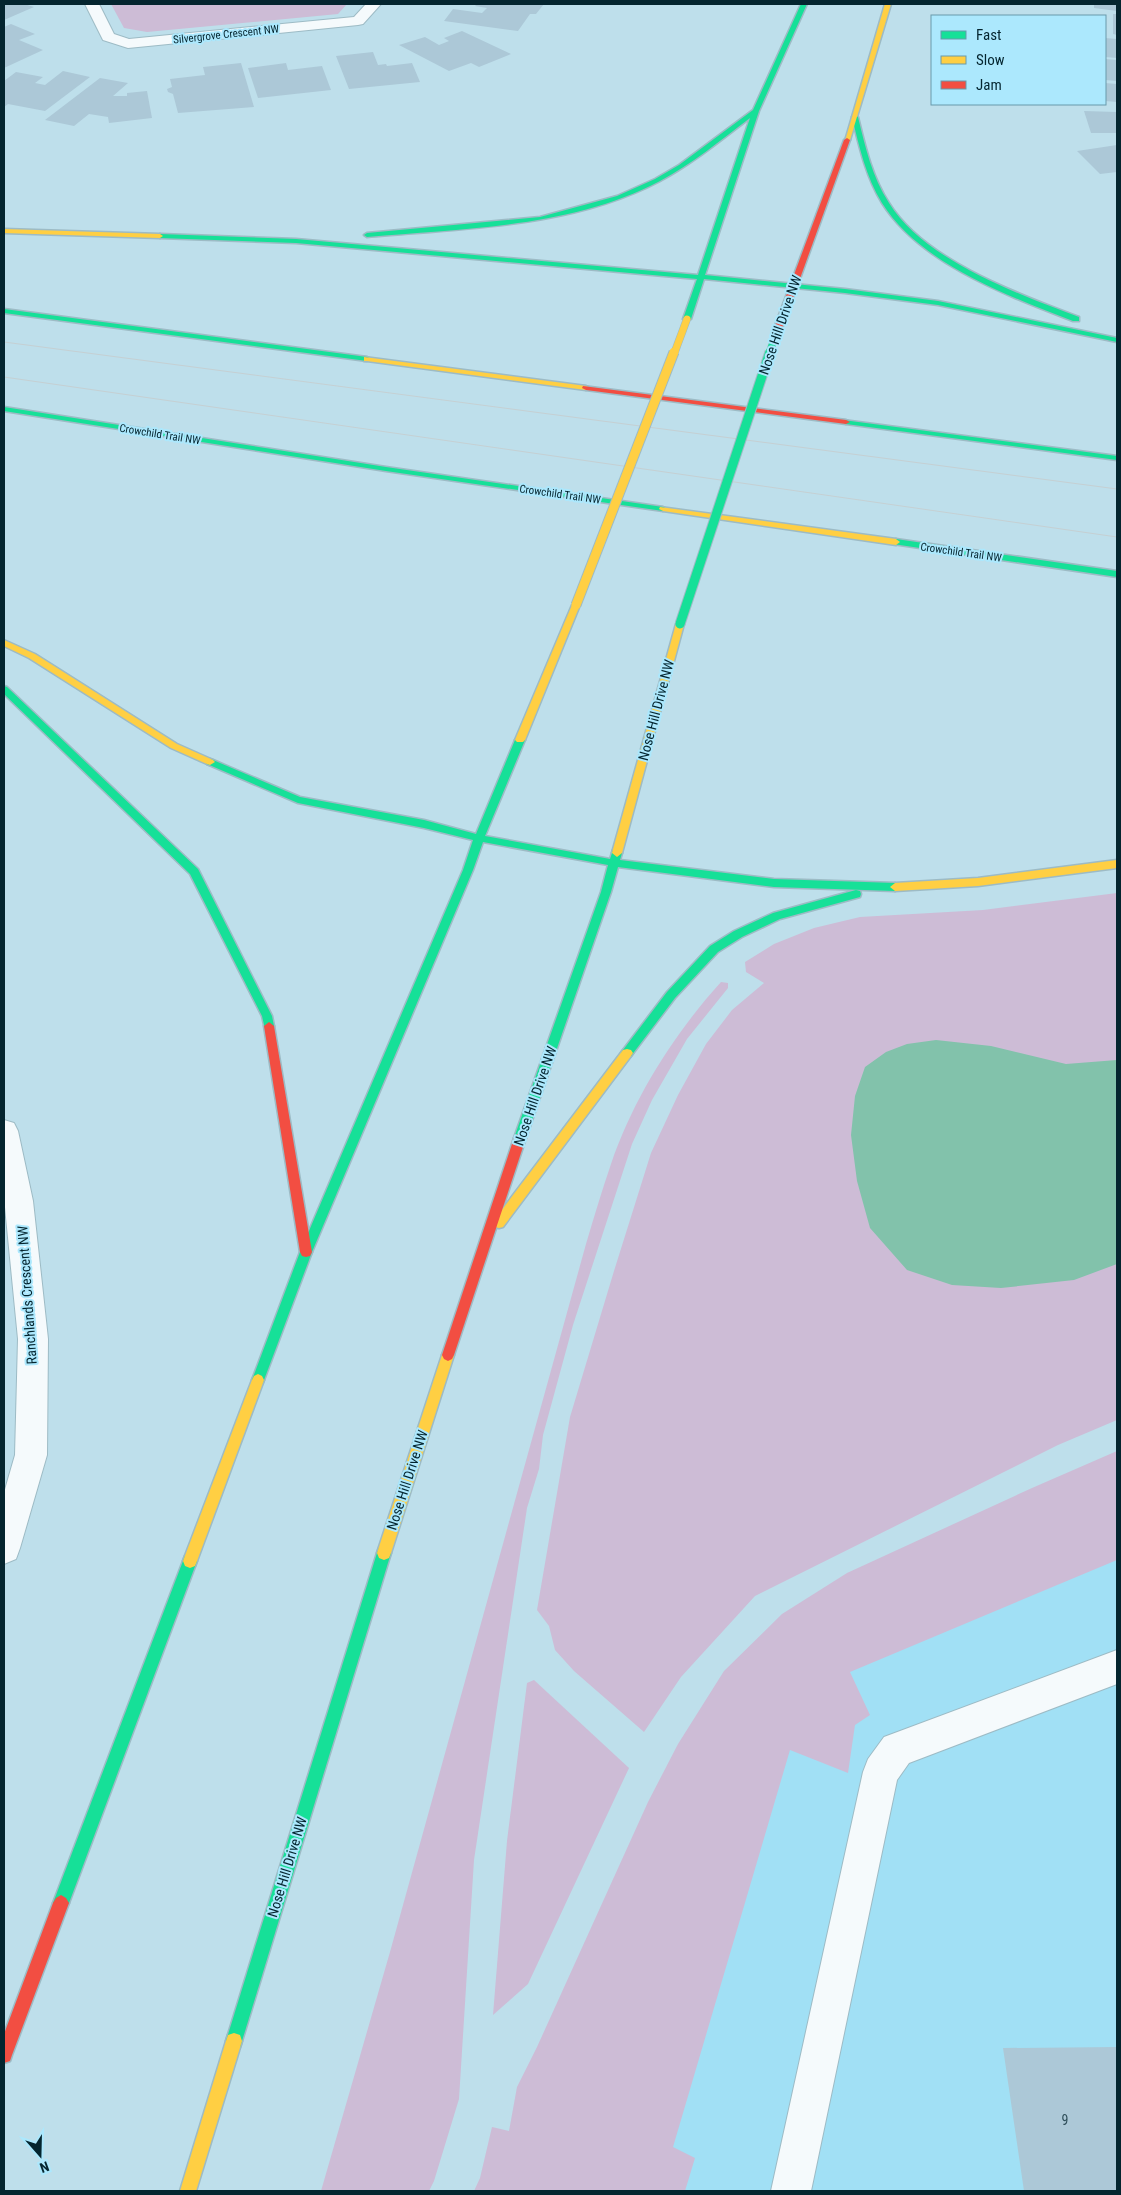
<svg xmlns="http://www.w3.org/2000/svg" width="1121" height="2195" viewBox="0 0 1121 2195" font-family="'Roboto Condensed',sans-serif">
	<rect width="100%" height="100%" fill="#bedfeb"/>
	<path fill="#a1e0f5" d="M1117 1535V2191H611L781 1678Z"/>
	<g fill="#cdbcd6">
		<path d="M111 4H347L338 14 147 32 124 28Z"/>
		<path d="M1117 893V1420L1058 1445 755 1596 681 1677 644 1732 574 1671 555 1650 549 1626 537 1610 570 1417 614 1271 651 1153 678 1095 706 1044 732 1010 764 983 746 972 745 962 774 944 814 928 860 917 983 910Z"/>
		<path d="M721 982 728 983V988L687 1039 652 1100 632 1144 573 1325 543 1435 539 1469 527 1508 474 1860 459 2099 434 2181 429 2191H321L390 1952 586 1244C594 1217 602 1190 611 1164 634 1097 674 1034 721 982Z"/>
		<path d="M1117 1451V1560L850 1672 870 1715 855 1725 848 1773 790 1750 673 2147 695 2158 685 2191H474L480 2178 492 2127 509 2131 517 2087 537 2047 648 1802 678 1744 724 1671 782 1614 847 1573 1032 1488Z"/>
		<path d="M534 1680 629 1768 528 1984 493 2015 507 1841 527 1683Z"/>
	</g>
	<path fill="#82c2ab" d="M936 1040 991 1046 1066 1064 1117 1060V1264L1074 1280 1001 1288 952 1285 907 1270 870 1228 857 1181 851 1135 855 1096 865 1067 886 1052 907 1044Z"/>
	<g fill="#acc8d7">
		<path d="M4 4H24L34 7 4 20Z"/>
		<path d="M477 4H544L536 14H530L518 31 444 21 453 9 482 13 487 8 475 6Z"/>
		<path d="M1094 4H1117V11L1094 8Z"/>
		<path d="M1113 14H1117V35L1113 34Z"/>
		<path d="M11 24 35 34 19 40 43 50 4 68V27Z"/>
		<path d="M462 31 511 54 479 67 471 63 449 71 399 45 425 37 439 45 449 41 444 38Z"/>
		<path d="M1105 38 1117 39V58L1105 57Z"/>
		<path d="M373 52 378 65 386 64 387 66 412 63 420 82 349 89 336 56Z"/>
		<path d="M1105 59 1117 60V81L1105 80Z"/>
		<path d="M241 63 254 107 178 113 173 94 168 92 167 89 172 87 170 79 205 75 203 67Z"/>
		<path d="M286 63 288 70 322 66 331 90 258 98 248 68Z"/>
		<path d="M63 71 90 77 45 111 8 104 4 107V81L16 72 43 77 35 83 45 85Z"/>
		<path d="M100 78 128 83 113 96H127V93L147 91 152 118 109 123 108 117 89 114 74 126 45 120Z"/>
		<path d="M1105 83 1117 84V102L1105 101Z"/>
		<path d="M1084 111 1117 112V133H1091Z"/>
		<path d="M1117 145V172L1100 174 1077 151Z"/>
		<path d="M1117 2047V2191H1024L1003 2048Z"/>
	</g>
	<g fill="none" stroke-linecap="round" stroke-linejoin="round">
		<g stroke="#9dbbc5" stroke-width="2">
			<path id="lane" d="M1117 1650V1684L909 1763 897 1780 811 2191H771L863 1772 868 1759 884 1737Z"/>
		</g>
		<g stroke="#9dbbc5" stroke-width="2">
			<g id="street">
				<path d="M85 4H99L114 34 129 39 354 17 366 4H381L363 24 358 25 128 48 103 40Z"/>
				<path d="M4 1120 14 1123 18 1131 33 1201 48 1339 47 1455 20 1548 16 1559 4 1564V1493L15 1455 18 1339 4 1197Z"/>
			</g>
		</g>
		<g stroke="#9dbbc5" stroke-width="3">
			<g id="fast">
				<path d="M801 4H807L759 111 705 275 845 289 938 301 1117 338V342L938 305 845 293 704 279 691 319 687 321 683 319 697 279 296 243 160 238 157 236 160 234 296 239 698 275 750 118C721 140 692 164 660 181 571 228 465 228 367 237L364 235 367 233 540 217 617 196 655 179 679 165 753 110Z"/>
				<path d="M855 115 858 117C865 146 872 177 889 203 924 260 1018 294 1079 317V321H1073C1009 296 920 264 882 203 866 177 859 146 852 117Z"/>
				<path d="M4 309 367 357 371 359 367 361 4 313Z"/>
				<path d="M4 407 386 467 663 507 667 509 663 511 386 471 4 411Z"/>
				<path d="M843 420 1117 456V460L846 424 842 422Z"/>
				<path d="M896 539 1117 571V577L893 544V540Z"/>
				<path d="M4 686 7 687 198 869 272 1016 274 1026 273 1029H265L262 1016 190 874 4 694Z"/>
				<path d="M520 737 525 740 485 836 610 859 613 850 617 849 622 853 620 860 774 879 895 883 900 887 895 891 774 887 618 867 611 892 526 1138 524 1141H516L514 1138 601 892 608 865 483 842 473 870 312 1252 264 1380 262 1384 258 1386 254 1384 252 1380 300 1252 463 870 473 840 424 828 298 803 207 764 205 762 210 759 213 760 300 797 424 820 476 834 515 740Z"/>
				<path d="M856 890 860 891 861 894 860 897 780 919 742 937 718 952 675 998 631 1056H623L621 1053 623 1050 667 992 710 946 734 931 773 913Z"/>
				<path d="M384 1546 389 1548 391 1553 242 2041 240 2047 234 2049 228 2047 226 2041 377 1553 379 1548Z"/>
				<path d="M190 1554 195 1556 197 1561 69 1903 66 1908 61 1911 56 1908 53 1903 183 1561 185 1556Z"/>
			</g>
		</g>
		<g stroke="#9dbbc5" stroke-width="3">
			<g id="slow">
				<path d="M885 4H891L850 140 845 141Z"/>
				<path d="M4 229 160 234 163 236 160 238 4 233Z"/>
				<path d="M364 357 586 386 590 388 586 390 367 361H364Z"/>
				<path d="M660 507 896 539 900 542 896 545 663 511 659 509Z"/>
				<path d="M576 602 580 605 525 740 523 742H517L515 740 572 605Z"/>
				<path d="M680 621 684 624 622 853 617 857 612 853 676 624Z"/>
				<path d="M4 640 35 654 177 744 213 760 215 762 210 765 207 764 171 748 29 658 4 646Z"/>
				<path d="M1117 860V868L978 886 895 891 890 887 895 883 978 878Z"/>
				<path d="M627 1049 631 1050 633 1053 631 1056 503 1227 499 1228 495 1227 493 1223 495 1219 623 1050Z"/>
				<path d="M448 1349 452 1351 454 1355 391 1553 389 1558 384 1560 379 1558 377 1553 442 1355 444 1351Z"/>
				<path d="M258 1374 262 1376 264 1380 197 1561 195 1566 190 1568 185 1566 183 1561 252 1380 254 1376Z"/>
				<path d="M234 2033 240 2035 242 2041 196 2191H180L226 2041 228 2035Z"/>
			</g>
		</g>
		<g stroke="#9dbbc5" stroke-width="3">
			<g id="jam">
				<path d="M847 138 850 140 780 334 773 336 772 334 844 140Z"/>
				<path d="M583 386 846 420 850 422 846 424 586 390 582 388Z"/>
				<path d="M269 1022 274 1026 312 1252 310 1256 306 1257 302 1256 300 1252 264 1026Z"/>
				<path d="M520 1133 524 1135 526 1138 454 1355 452 1359 448 1361 444 1359 442 1355 514 1138 516 1135Z"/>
				<path d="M61 1895 66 1898 69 1903 12 2055 10 2061 4 2063V2034L53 1903 56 1898Z"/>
			</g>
		</g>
		<use href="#lane" fill="#f5fafc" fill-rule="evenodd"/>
		<use href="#street" fill="#f5fafc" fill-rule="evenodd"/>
		<use href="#fast" fill="#16e098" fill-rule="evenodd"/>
		<use href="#slow" fill="#ffcf43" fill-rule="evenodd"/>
		<use href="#jam" fill="#f24e42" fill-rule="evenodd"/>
		<g stroke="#c5d0d3" stroke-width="1">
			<path d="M4 342 1117 489"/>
			<path d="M4 377 1117 537"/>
		</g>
		<g stroke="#9dbbc5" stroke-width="8" stroke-linecap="butt">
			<path id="fast-bridge-far1" d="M769 354 776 334"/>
		</g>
		<g stroke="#9dbbc5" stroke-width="11" stroke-linecap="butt">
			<path id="fast-bridge" d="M680 624 770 352"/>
		</g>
		<g stroke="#9dbbc5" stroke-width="8" stroke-linecap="butt">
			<path id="slow-bridge-far1" d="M674 354 687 319"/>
		</g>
		<g stroke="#9dbbc5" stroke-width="11" stroke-linecap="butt">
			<path id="slow-bridge" d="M576 605 674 352"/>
		</g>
		<use href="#fast-bridge-far1" stroke="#16e098" stroke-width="7"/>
		<use href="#fast-bridge" stroke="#16e098" stroke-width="9"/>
		<use href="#slow-bridge-far1" stroke="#ffcf43" stroke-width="7"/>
		<use href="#slow-bridge" stroke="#ffcf43" stroke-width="9"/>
	</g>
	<g text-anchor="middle" stroke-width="4" stroke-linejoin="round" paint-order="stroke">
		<g font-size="11" fill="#04252f" stroke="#ace8fd">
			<text transform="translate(226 34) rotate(-6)" y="4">Silvergrove Crescent NW</text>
			<text transform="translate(160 434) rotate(9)" y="4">Crowchild Trail NW</text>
			<text transform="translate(560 494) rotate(8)" y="4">Crowchild Trail NW</text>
			<text transform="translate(961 552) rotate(8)" y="4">Crowchild Trail NW</text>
		</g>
		<g font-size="14" fill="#04252f" stroke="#ace8fd">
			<text transform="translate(780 325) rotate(-71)" y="5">Nose Hill Drive NW</text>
			<text transform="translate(656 710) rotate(-75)" y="5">Nose Hill Drive NW</text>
			<text transform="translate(535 1096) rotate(-71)" y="5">Nose Hill Drive NW</text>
			<text transform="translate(27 1295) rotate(-94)" y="5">Ranchlands Crescent NW</text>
			<text transform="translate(407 1480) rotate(-72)" y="5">Nose Hill Drive NW</text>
			<text transform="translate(287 1867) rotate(-73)" y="5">Nose Hill Drive NW</text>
		</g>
		<g font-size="14" fill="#2e4e59">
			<text x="1065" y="2125">9</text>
		</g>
	</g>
	<rect width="1121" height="2195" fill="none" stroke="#04252f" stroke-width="10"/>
	<rect x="931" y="15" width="175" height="90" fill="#ace8fd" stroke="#699aab"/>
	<rect x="941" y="31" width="25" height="8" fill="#16e098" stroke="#699aab"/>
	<text x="976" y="40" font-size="15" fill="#04252f">Fast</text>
	<rect x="941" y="56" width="25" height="8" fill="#ffcf43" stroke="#699aab"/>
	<text x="976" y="65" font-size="15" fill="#04252f">Slow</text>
	<rect x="941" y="81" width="25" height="8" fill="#f24e42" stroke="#699aab"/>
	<text x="976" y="90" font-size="15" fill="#04252f">Jam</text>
	<g transform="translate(40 2155) rotate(160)" stroke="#ace8fd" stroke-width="4" paint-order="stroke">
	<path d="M0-4L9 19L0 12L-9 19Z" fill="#04252f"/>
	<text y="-8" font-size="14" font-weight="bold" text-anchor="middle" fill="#04252f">N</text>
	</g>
</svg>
